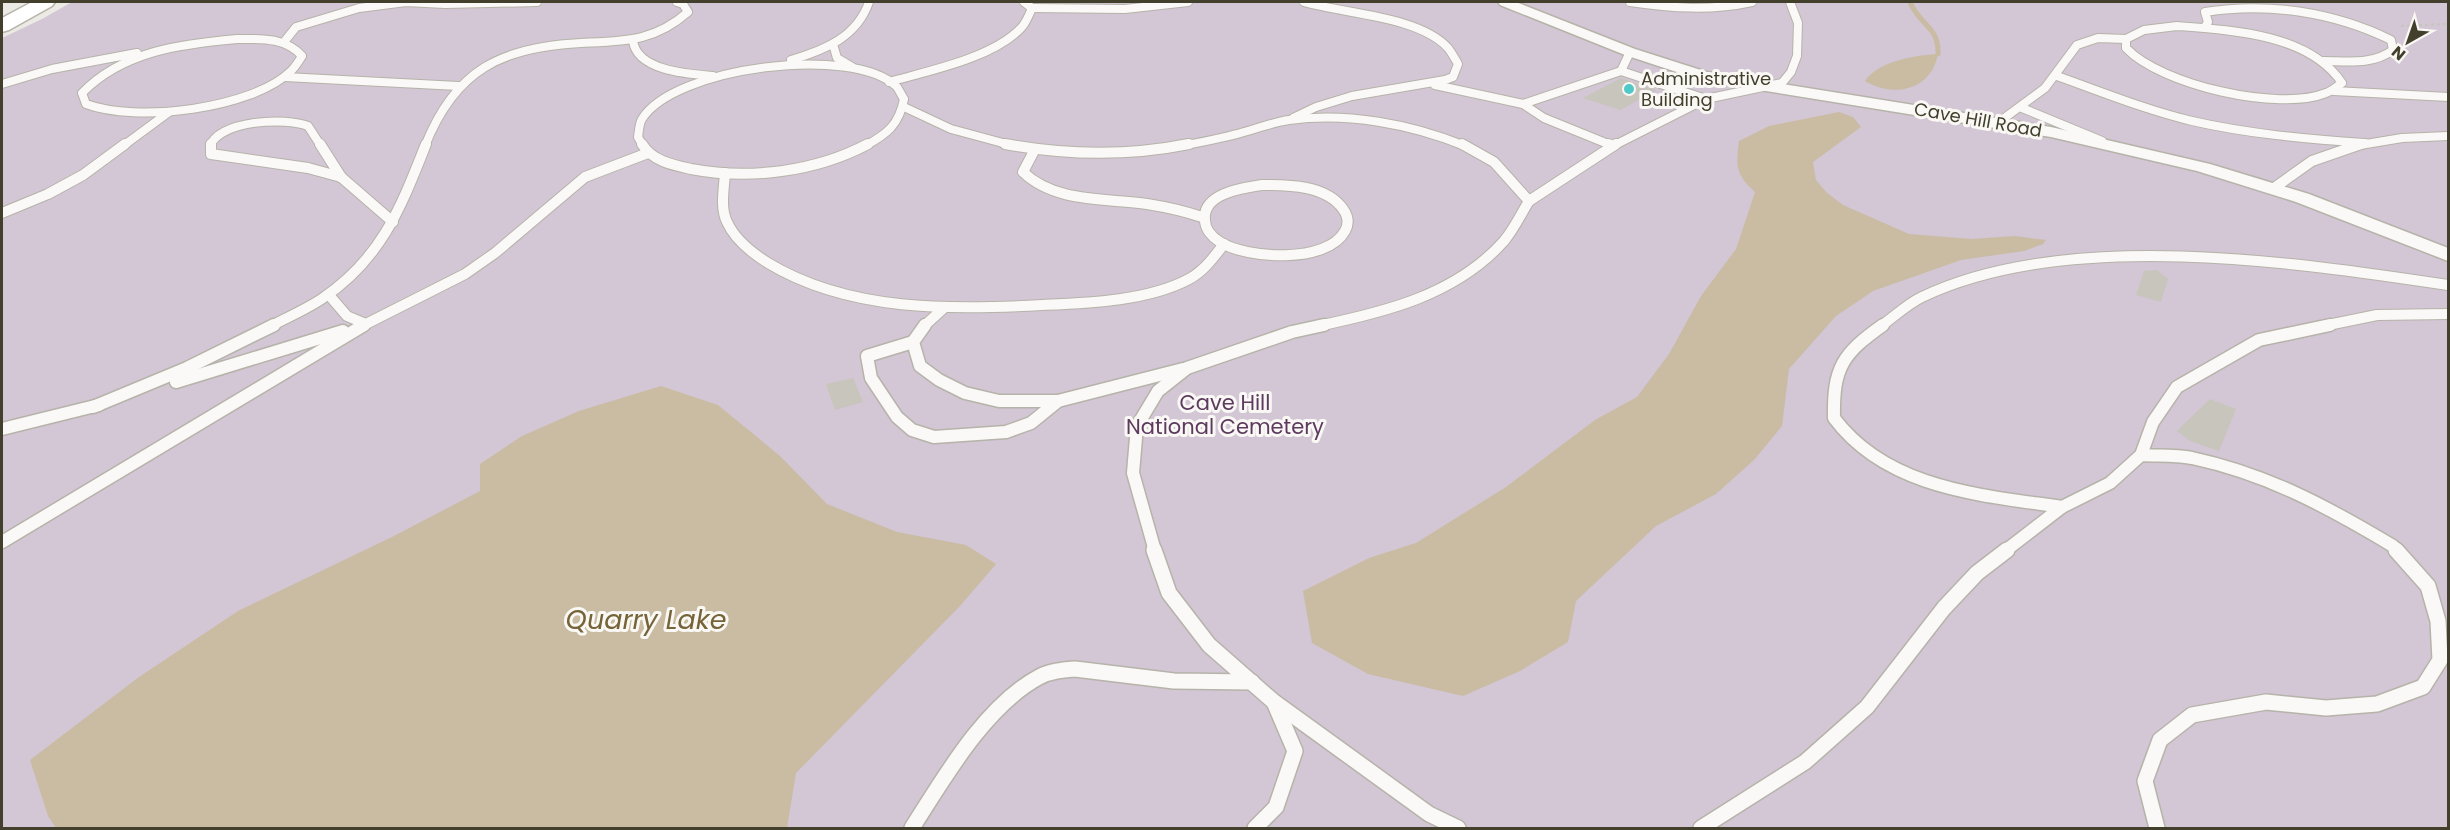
<svg xmlns="http://www.w3.org/2000/svg" width="2450" height="830" viewBox="0 0 2450 830" font-family="Poppins,sans-serif">
	<rect width="100%" height="100%" fill="#eceae4"/>
	<path fill="#d3c6d5" d="M72 2H2448V828H2V38L42 19Z"/>
	<g fill="#c9bca2">
		<path d="M1938 54C1931 91 1893 98 1865 81 1878 61 1916 55 1938 54Z"/>
		<path d="M1839 112 1853 117 1861 127 1813 162 1816 180 1826 192 1843 205 1909 234 1971 239 2015 236 2046 240 2043 244 2024 251 1961 260 1873 291 1836 316 1789 369 1782 426 1754 460 1716 494 1656 526 1576 601 1568 642 1520 671 1463 696 1368 674 1312 643 1303 591 1369 558 1416 543 1506 487 1595 420 1637 397 1669 354 1701 296 1736 249 1755 192C1735 174 1736 166 1739 141L1769 126Z"/>
		<path d="M661 386 718 405 780 456 827 504 897 532 966 545 996 564 960 606 796 773 787 828H56L48 816 30 760 139 677 238 611 394 536 480 491V464L522 436 579 411Z"/>
	</g>
	<g fill="none" stroke-linecap="round" stroke-linejoin="round">
		<path stroke="#c9bca2" stroke-width="5" d="M1910 2C1919 25 1939 26 1938 54"/>
	</g>
	<g fill="#c8c5bc">
		<path d="M1621 78 1657 90 1620 110 1583 98Z"/>
		<path d="M2157 270 2168 279 2161 302 2136 295 2144 271Z"/>
		<path d="M853 378 863 402 835 410 826 384Z"/>
		<path d="M2210 399 2236 409 2219 451 2190 441 2177 431Z"/>
	</g>
	<g fill="none" stroke-linecap="round" stroke-linejoin="round">
		<g stroke="#b6b3a9" stroke-width="10">
			<g id="lane-far3">
				<path d="M1630 2C1671 8 1711 11 1752 2"/>
				<path d="M1032 8 1125 9 1188 2"/>
				<path d="M2177 26C2232 30 2309 34 2342 83 2337 86 2332 91 2326 93 2279 112 2161 85 2126 48V39L2144 30Z"/>
				<path d="M2205 27 2208 22 2205 12C2268 2 2334 12 2391 40L2393 50C2373 65 2348 61 2324 61"/>
				<path d="M237 39C261 39 285 37 302 56 299 61 295 67 291 71 252 109 136 123 86 104L82 93C123 51 181 44 237 39Z"/>
				<path d="M633 41C637 71 689 74 713 76"/>
				<path d="M284 42 296 27 359 8 406 2 445 4 537 2"/>
				<path d="M833 44 837 58 852 67"/>
				<path d="M791 60C825 50 857 37 869 2"/>
				<path d="M1621 71 1706 99"/>
				<path d="M2057 76C2102 92 2146 110 2192 121 2249 134 2307 139 2365 143"/>
				<path d="M285 77 458 86"/>
				<path d="M889 82C928 71 993 58 1021 28 1026 23 1029 15 1032 8L1024 2"/>
				<path d="M2 84 52 69 137 53"/>
				<path d="M1435 85 1523 104 1544 118 1613 146"/>
				<path d="M2334 91 2448 97"/>
				<path d="M1523 104 1621 71 1630 52"/>
				<path d="M904 107 951 129 1014 146"/>
				<path d="M2022 108 2102 141"/>
				<path d="M1293 118 1316 107 1352 96 1445 80 1453 77 1458 64C1455 59 1452 53 1448 48 1419 16 1345 14 1304 2"/>
				<path d="M1999 122 2045 88 2077 45 2098 38 2126 39"/>
				<path d="M123 146 169 112"/>
				<path d="M210 146C220 120 286 117 308 126L321 146"/>
				<path d="M425 146C455 70 501 47 581 43 624 41 654 42 688 12L683 4 677 2"/>
				<path d="M643 146 638 137C639 131 639 124 642 119 674 67 853 44 897 87 899 90 902 96 904 99 899 125 887 134 865 146"/>
				<path d="M1181 146C1202 142 1224 138 1244 132 1259 128 1274 122 1289 120 1347 112 1411 124 1465 146"/>
				<path d="M1613 146 1706 99 1782 83 1791 72 1797 56 1798 23 1790 2"/>
				<path d="M2354 146 2402 138 2448 136"/>
			</g>
		</g>
		<g stroke="#b6b3a9" stroke-width="12">
			<g id="lane-far2">
				<path d="M211 144V154L308 168 341 177"/>
				<path d="M320 144 341 177"/>
				<path d="M642 144C652 161 673 165 691 169 749 180 815 172 868 144"/>
				<path d="M1005 144C1065 155 1129 156 1189 144"/>
				<path d="M1608 144 1613 146"/>
				<path d="M1034 151 1023 172C1055 203 1106 198 1147 204 1166 207 1184 211 1202 217"/>
				<path d="M725 173C724 189 720 208 727 222 735 240 752 253 768 263 849 312 952 310 1042 305 1088 303 1148 301 1189 279 1204 271 1214 257 1224 244"/>
				<path d="M341 177 393 222"/>
				<path d="M1262 185C1289 185 1326 185 1343 209 1348 216 1349 224 1345 231 1327 264 1247 259 1220 242 1212 237 1205 229 1205 220 1202 193 1243 188 1262 185Z"/>
				<path d="M2274 188 2312 161 2361 144"/>
				<path d="M1529 201 1616 144"/>
				<path d="M2 213 48 194 83 175 125 144"/>
				<path d="M329 295 347 316 366 324 363 325"/>
				<path d="M271 326C288 317 307 309 323 298 382 258 401 207 426 144"/>
				<path d="M362 326 465 274 495 253 585 177 648 153"/>
				<path d="M924 326 945 307"/>
				<path d="M1318 326C1385 312 1456 295 1504 241 1514 229 1521 214 1529 201L1494 162 1462 144"/>
				<path d="M1881 326C1894 317 1907 304 1922 297 2066 228 2294 262 2448 285"/>
				<path d="M2323 326 2377 315 2448 314"/>
			</g>
		</g>
		<g stroke="#b6b3a9" stroke-width="15">
			<g id="lane-far1">
				<path d="M925 325 913 342 920 366 939 380 965 393 999 401H1058L1183 369"/>
				<path d="M1883 325C1842 354 1833 368 1834 418 1887 489 1981 495 2062 507"/>
				<path d="M913 342 867 356 871 378 897 417 912 430 934 437 1006 432 1031 423 1058 401"/>
				<path d="M176 382 343 331"/>
				<path d="M93 407 187 368 274 325"/>
				<path d="M2 429 99 405"/>
				<path d="M2141 455C2157 456 2175 455 2192 458 2267 474 2328 507 2393 546L2397 551"/>
				<path d="M2 542 364 325"/>
				<path d="M1155 551 1133 473 1137 426 1158 391 1187 368 1292 332 1324 325"/>
				<path d="M2005 551 2062 507 2110 483 2141 455 2153 422 2177 387 2259 340 2330 325"/>
			</g>
		</g>
		<g stroke="#b6b3a9" stroke-width="18">
			<g id="lane">
				<path d="M1154 550 1169 593 1209 645 1273 701 1429 814 1458 828"/>
				<path d="M912 828C944 778 985 706 1039 677 1050 671 1063 670 1075 669L1174 681 1252 682"/>
				<path d="M1255 828 1276 807 1295 751 1274 702"/>
				<path d="M1701 828 1805 762 1867 707 1944 608 1977 573 2007 550"/>
				<path d="M2157 828 2145 781 2160 740 2192 715 2266 702 2326 708 2377 704 2423 687 2440 660 2438 621 2428 586 2396 550"/>
			</g>
		</g>
		<g stroke="#b6b3a9" stroke-width="3">
			<path id="street" d="M1498 2H1516L1635 49 1707 72 2051 127 2210 164 2309 194 2448 248V261L2296 202 2197 171 2051 137 1704 81 1625 55 1500 5Z"/>
		</g>
		<g stroke="#b6b3a9" stroke-width="3">
			<path id="secondary" d="M32 2H55L52 6 9 30 2 32V18Z"/>
		</g>
		<path stroke="#c7c5be" stroke-width="2" stroke-dasharray="3 3" stroke-linecap="butt" d="M2401 26 2448 24"/>
		<use href="#lane-far3" stroke="#faf9f7" stroke-width="8"/>
		<use href="#lane-far2" stroke="#faf9f7" stroke-width="10"/>
		<use href="#lane-far1" stroke="#faf9f7" stroke-width="12"/>
		<use href="#lane" stroke="#faf9f7" stroke-width="15"/>
		<use href="#street" fill="#faf9f7" fill-rule="evenodd"/>
		<use href="#secondary" fill="#fff" fill-rule="evenodd"/>
	</g>
	<circle fill="#51c9c9" stroke="#f9f8f4" stroke-width="2" cx="1629" cy="89" r="6"/>
	<g text-anchor="middle" stroke-width="6" stroke-linejoin="round" paint-order="stroke">
		<g font-size="18" fill="#433f2d" stroke="#f9f8f4" text-anchor="start">
			<text x="1641" y="85">Administrative<tspan x="1641" dy="21">Building</tspan></text>
		</g>
		<g font-size="18" fill="#433f2d" stroke="#f9f8f4">
			<text transform="translate(1978 120) rotate(10)" y="6">Cave Hill Road</text>
		</g>
		<g font-size="21" fill="#5d3a5f" stroke="#f9f8f4">
			<text x="1225" y="410">Cave Hill<tspan x="1225" dy="24">National Cemetery</tspan></text>
		</g>
		<g font-size="27" font-style="italic" fill="#766438" stroke="#f9f8f4">
			<text x="646" y="629">Quarry Lake</text>
		</g>
	</g>
	<rect width="2450" height="830" fill="none" stroke="#433f2d" stroke-width="6"/>
	<g transform="translate(2408 42) rotate(220)" stroke="#f9f8f4" stroke-width="4.5" paint-order="stroke">
	<path d="M0-4.5L10 22L0 15L-10 22Z" fill="#433f2d"/>
	<text y="-9" font-size="16" font-weight="bold" text-anchor="middle" fill="#433f2d">N</text>
	</g>
</svg>
